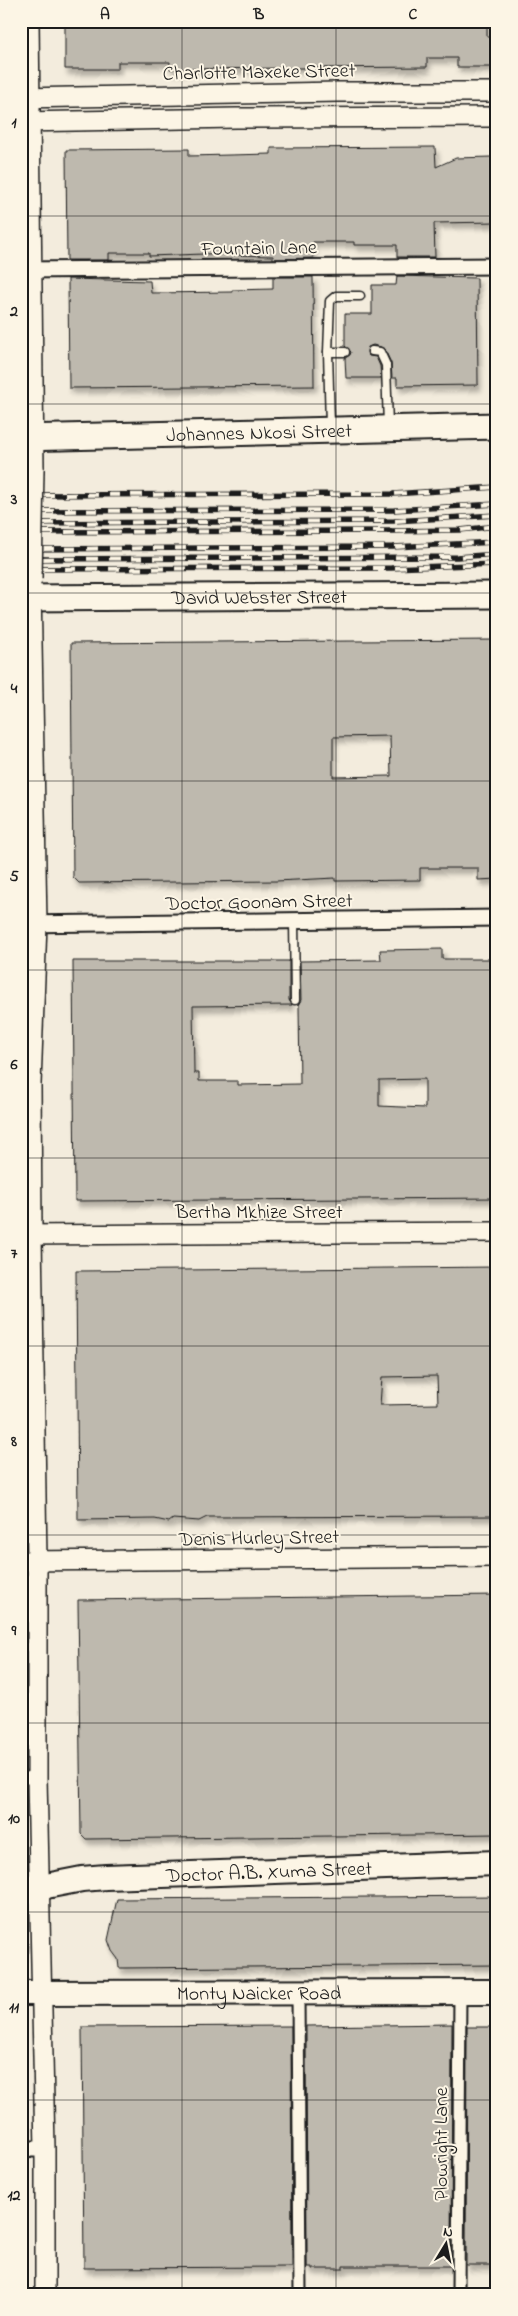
<svg xmlns="http://www.w3.org/2000/svg" width="518" height="2316" viewBox="0 0 518 2316" font-family="'Indie Flower',sans-serif">
	<defs>
		<filter id="shadow"><feDropShadow dx="3" dy="5.5" stdDeviation="2.5" flood-color="#0004"/></filter>
	</defs>
	<rect width="100%" height="100%" fill="#f3ecdd"/>
	<filter id="ink" filterUnits="userSpaceOnUse"><feTurbulence type="fractalNoise" baseFrequency=".02" numOctaves="2"/><feDisplacementMap in="SourceGraphic" scale="10" xChannelSelector="R" yChannelSelector="G"/><feConvolveMatrix kernelMatrix="1 2 1 2 8 2 1 2 1" color-interpolation-filters="sRGB"/></filter>
	<g filter="url(#ink)">
		<g fill="#beb9ae" stroke="#1c1c1c" fill-rule="evenodd" filter="url(#shadow)">
			<path d="M65 21H487V37H497V67H457V58H427V67L170 69V62H118V69H65Z"/>
			<path d="M435 147 436 167 456 158 491 157 497 163V222L434 223 435 257H397V245H354V242H313V258L273 259V256L231 255V253L149 256V253H109V260H67L66 150 189 149V156L271 154V148Z"/>
			<path d="M397 276 477 278 478 385 397 386V378H392L391 363 385 350 381 347 373 345 368 347 367 353 369 356 376 357 380 366 381 378H346L345 358 350 355 351 352 345 346V314H372V285H396Z"/>
			<path d="M273 277H313L314 386 69 388 68 279 150 281 151 293 232 292V290L273 289Z"/>
			<path d="M497 640V879L478 880V868H420V880L335 881V878L276 881 79 883 73 877 71 643ZM390 736 391 776 333 777V737Z"/>
			<path d="M442 949V959H497V1198L75 1201 73 961H289V1000L292 1005 193 1006 194 1073H199V1081H238V1085L300 1084 299 1005H298L301 1000 300 961 381 960 380 950ZM425 1079V1108L379 1106V1080Z"/>
			<path d="M497 1267V1516L207 1517 199 1521 173 1519 169 1522 155 1519 78 1520 76 1271ZM437 1376 438 1404 380 1405 382 1377Z"/>
			<path d="M497 1595V1834L86 1839 81 1834 78 1600Z"/>
			<path d="M497 1896V1965L119 1968 118 1959 112 1951 108 1940 117 1899Z"/>
			<path d="M452 2024 451 2266H343V2269H312V2267H307L306 2026Z"/>
			<path d="M291 2026 292 2267 84 2268 82 2027Z"/>
			<path d="M467 2027H497V2265H466Z"/>
		</g>
		<g fill="none" stroke-linecap="round" stroke-linejoin="round">
			<g stroke="#1c1c1c" stroke-width="11">
				<g id="service">
					<path d="M372 351 380 352 386 365 388 426"/>
					<path d="M328 352 330 301 336 296H360"/>
					<path d="M330 426 328 352H345"/>
					<path d="M294 920 295 1000"/>
				</g>
			</g>
			<g stroke="#1c1c1c" stroke-width="15">
				<g id="pedestrian">
					<path d="M21 1778H37"/>
					<path d="M298 1994 300 2295"/>
					<path d="M458 2295 460 1992"/>
				</g>
			</g>
			<g stroke="#1c1c1c" stroke-width="19">
				<g id="minor">
					<path d="M21 270 497 266"/>
					<path d="M21 924 497 918"/>
					<path d="M21 2149H45"/>
				</g>
			</g>
			<g stroke="#1c1c1c" stroke-width="22">
				<g id="tertiary">
					<path d="M29 21 34 469"/>
					<path d="M21 98 338 92H497"/>
					<path d="M21 122 236 118 497 117"/>
					<path d="M31 586 37 924 31 1084 32 1235 37 1561V1778L45 2149V2295"/>
					<path d="M21 1235 497 1232"/>
					<path d="M21 1561 497 1557"/>
				</g>
			</g>
			<g stroke="#1c1c1c" stroke-width="28">
				<g id="primary">
					<path id="s1" d="M41 1887 82 1879 106 1877 497 1863"/>
					<path id="s2" d="M21 1993 497 1992"/>
				</g>
			</g>
			<g stroke="#1c1c1c" stroke-width="29">
				<g id="trunk">
					<path id="s3" d="M21 438 497 426"/>
					<path id="s4" d="M21 598 497 595"/>
				</g>
			</g>
			<g stroke="#1c1c1c" stroke-width="31">
				<path id="motorway" d="M21 1890 41 1887"/>
			</g>
			<use href="#service" stroke="#fcf5e5" stroke-width="8"/>
			<use href="#pedestrian" stroke="#fcf5e5" stroke-width="11"/>
			<use href="#minor" stroke="#fcf5e5" stroke-width="15"/>
			<use href="#tertiary" stroke="#fcf5e5" stroke-width="19"/>
			<use href="#primary" stroke="#fcf5e5" stroke-width="24"/>
			<use href="#trunk" stroke="#fcf5e5" stroke-width="25"/>
			<use href="#motorway" stroke="#fcf5e5" stroke-width="28"/>
			<g stroke="#1c1c1c" stroke-width="5.5">
				<g id="rail">
					<path d="M21 495 393 494 497 487"/>
					<path d="M21 511 394 510 497 504"/>
					<path d="M21 523 394 521 497 515"/>
					<path d="M21 532 392 531 460 530 497 526"/>
					<path d="M21 549 393 547 497 542"/>
					<path d="M21 559 457 557 497 554"/>
					<path d="M21 569 391 568 497 564"/>
				</g>
			</g>
			<use href="#rail" stroke="#fcf5e5" stroke-width="4" stroke-dasharray="11" stroke-linecap="butt"/>
			<g stroke="#1c1c1c" stroke-width="22" stroke-linecap="butt">
				<path id="tertiary-bridge" d="M32 579 34 469"/>
			</g>
			<use href="#tertiary-bridge" stroke="#fcf5e5" stroke-width="19"/>
		</g>
	</g>
	<path fill="none" stroke="#1c1c1c" stroke-width="1" stroke-opacity="0.55" d="M182 21V2295M336 21V2295M21 216H497M21 404H497M21 593H497M21 781H497M21 970H497M21 1158H497M21 1346H497M21 1535H497M21 1723H497M21 1912H497M21 2100H497"/>
	<g text-anchor="middle" stroke-width="4" stroke-linejoin="round" paint-order="stroke">
		<g font-size="20" fill="#1c1c1c" stroke="#fcf5e5">
			<text transform="translate(259 71) rotate(-1)" y="7">Charlotte Maxeke Street</text>
			<text transform="translate(259 247) rotate(-1)" y="7">Fountain Lane</text>
			<text dy="7" stroke="none"><textPath href="#s3" startOffset="238">Johannes Nkosi Street</textPath></text>
			<text dy="7" stroke="none"><textPath href="#s4" startOffset="238">David Webster Street</textPath></text>
			<text transform="translate(259 901) rotate(-1)" y="7">Doctor Goonam Street</text>
			<text x="259" y="1218">Bertha Mkhize Street</text>
			<text transform="translate(259 1537) rotate(-1)" y="7">Denis Hurley Street</text>
			<text dy="7" stroke="none"><textPath href="#s1" startOffset="229">Doctor A.B. Xuma Street</textPath></text>
			<text dy="7" stroke="none"><textPath href="#s2" startOffset="238">Monty Naicker Road</textPath></text>
			<text transform="translate(440 2144) rotate(-90)" y="7">Plowright Lane</text>
		</g>
	</g>
	<rect width="518" height="2316" fill="none" stroke="#fcf5e5" stroke-width="55"/>
	<g transform="translate(446 2244) rotate(10)" stroke="#fcf5e5" stroke-width="4" paint-order="stroke">
	<path d="M0-4L9 19L0 12L-9 19Z" fill="#1c1c1c"/>
	<text y="-8" font-size="14" font-weight="bold" text-anchor="middle" fill="#1c1c1c">N</text>
	</g>
	<rect x="28" y="28" width="462" height="2260" fill="none" stroke="#1c1c1c" stroke-width="2"/>
	<g font-size="16" text-anchor="middle" font-weight="bold" fill="#1c1c1c">
		<text x="105" y="19">A</text>
		<text x="259" y="19">B</text>
		<text x="413" y="19">C</text>
		<text x="14" y="127">1</text>
		<text x="14" y="316">2</text>
		<text x="14" y="504">3</text>
		<text x="14" y="693">4</text>
		<text x="14" y="881">5</text>
		<text x="14" y="1069">6</text>
		<text x="14" y="1258">7</text>
		<text x="14" y="1446">8</text>
		<text x="14" y="1635">9</text>
		<text x="14" y="1823">10</text>
		<text x="14" y="2012">11</text>
		<text x="14" y="2200">12</text>
	</g>
</svg>
